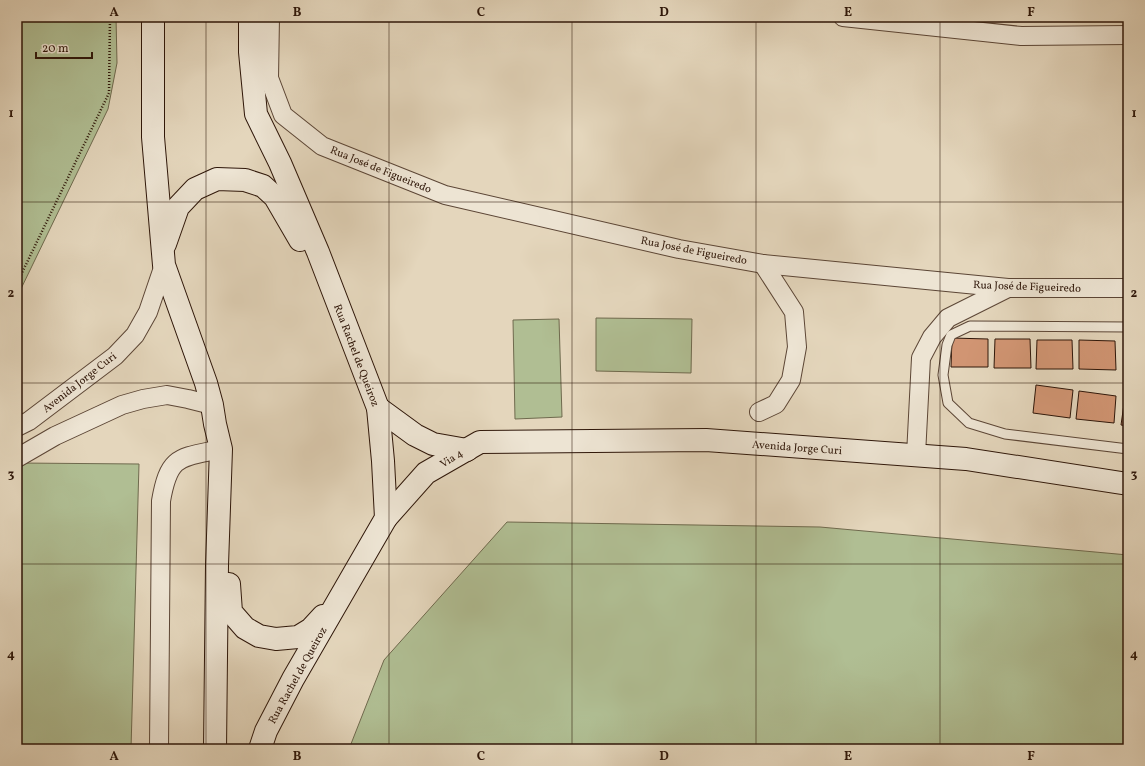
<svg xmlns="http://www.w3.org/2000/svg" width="1145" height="766" viewBox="0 0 1145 766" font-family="Vollkorn,serif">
	<rect width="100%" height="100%" fill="#e4d6bc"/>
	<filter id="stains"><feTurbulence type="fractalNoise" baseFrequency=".005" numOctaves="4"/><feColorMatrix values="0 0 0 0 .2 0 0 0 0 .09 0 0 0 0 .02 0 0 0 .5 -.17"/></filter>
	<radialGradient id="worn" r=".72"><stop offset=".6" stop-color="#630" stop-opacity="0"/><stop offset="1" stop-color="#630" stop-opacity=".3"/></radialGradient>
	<g fill="#b0be93" stroke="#6f6a4e">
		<path d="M17 17H116L117 63 108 109 17 297Z"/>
		<path d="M596 318 692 319 691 373 596 371Z"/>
		<path d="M559 319 562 417 515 419 513 320Z"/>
		<path d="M19 463 139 464 131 749H17V464Z"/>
		<path d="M507 522 820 527 1128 555V749H349L384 660Z"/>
	</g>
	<g fill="#d19573" stroke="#2e1609">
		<path d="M952 338 988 339V367H951Z"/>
		<path d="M995 339H1030L1031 368H994Z"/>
		<path d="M1037 340H1072L1073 369H1036Z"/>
		<path d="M1079 340 1115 341 1116 370 1079 369Z"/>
		<rect x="1124" y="341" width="4" height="29"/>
		<path d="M1036 385 1073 390 1070 418 1033 413Z"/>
		<path d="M1079 391 1116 396 1114 423 1076 419Z"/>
		<path d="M1125 397H1128V426L1121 425Z"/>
	</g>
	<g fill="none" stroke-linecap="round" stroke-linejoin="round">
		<g stroke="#5c4636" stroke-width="11">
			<path id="lane" d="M1128 327 970 326 951 335 947 345 943 375 948 403 969 423 1005 434 1128 449"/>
		</g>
		<g stroke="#5c4636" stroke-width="20">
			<g id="street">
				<path d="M270 17 269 78 283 115 322 146 445 195 679 249 763 264 1008 288H1128"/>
				<path d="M843 17 1021 36 1128 35"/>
				<path d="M759 412 776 404 791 380 797 347 794 312 763 264"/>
				<path d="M17 427 29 421 115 356 135 335 148 312 164 265"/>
				<path d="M916 455 921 358 932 337 948 318 1008 288"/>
				<path d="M17 458 55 436 122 405 143 399 167 395 188 399 212 405"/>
				<path d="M159 749 161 501C169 455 179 458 221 449"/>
			</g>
		</g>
		<g stroke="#2e1609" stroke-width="24">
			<g id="secondary">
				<path d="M153 17V137L164 265 206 383 212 405 215 424 221 449 217 565 215 749"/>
				<path d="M250 17V52L256 114 280 163 318 252 378 408 383 461 386 518 293 679 266 731 260 749"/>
				<path d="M165 244 178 207 195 189 217 179 245 180 263 186 275 197 300 240"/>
				<path d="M378 408 415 435 433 444 467 450"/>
				<path d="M386 518 426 473 480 442 706 440 966 459 1128 484"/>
				<path d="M229 584 231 612 245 628 259 636 276 639 298 637 311 629 323 616"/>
			</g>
		</g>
		<path stroke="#2e1609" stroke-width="2.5" stroke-dasharray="1 2" stroke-linecap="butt" d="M17 283 109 93 110 17"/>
		<use href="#lane" stroke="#ede4d3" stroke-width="9"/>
		<use href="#street" stroke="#ede4d3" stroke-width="18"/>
		<use href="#secondary" stroke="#ede4d3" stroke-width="22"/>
	</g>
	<path fill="none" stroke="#2e1609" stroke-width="1" stroke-opacity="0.55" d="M206 17V749M389 17V749M572 17V749M756 17V749M940 17V749M17 202H1128M17 383H1128M17 564H1128"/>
	<g text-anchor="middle" stroke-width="3.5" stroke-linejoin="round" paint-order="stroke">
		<g font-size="11" fill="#2e1609" stroke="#ede4d3">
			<text transform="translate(381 169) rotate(22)" y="4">Rua José de Figueiredo</text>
			<text transform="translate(694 250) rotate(11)" y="4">Rua José de Figueiredo</text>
			<text transform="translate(1027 286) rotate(2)" y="4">Rua José de Figueiredo</text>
			<text transform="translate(357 355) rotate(69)" y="4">Rua Rachel de Queiroz</text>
			<text transform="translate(79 382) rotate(-38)" y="4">Avenida Jorge Curi</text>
			<text transform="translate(797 447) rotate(4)" y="4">Avenida Jorge Curi</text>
			<text transform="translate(451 458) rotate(-33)" y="4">Via 4</text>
			<text transform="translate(297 675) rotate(-61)" y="4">Rua Rachel de Queiroz</text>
		</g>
	</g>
	<rect width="1145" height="766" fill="none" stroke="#e4d6bc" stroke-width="44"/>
	<path d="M36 52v6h56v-6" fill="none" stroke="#2e1609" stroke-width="2"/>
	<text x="42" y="52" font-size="12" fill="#2e1609" stroke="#ede4d3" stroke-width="3" paint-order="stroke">20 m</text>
	<rect x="22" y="22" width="1101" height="722" fill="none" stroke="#2e1609" stroke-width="1.5"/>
	<g font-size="13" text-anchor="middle" font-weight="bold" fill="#2e1609">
		<text x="114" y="16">A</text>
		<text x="297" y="16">B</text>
		<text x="481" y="16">C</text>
		<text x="664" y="16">D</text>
		<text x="848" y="16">E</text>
		<text x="1031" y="16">F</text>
		<text x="11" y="117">1</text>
		<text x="1134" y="117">1</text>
		<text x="11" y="297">2</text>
		<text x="1134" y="297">2</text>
		<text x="11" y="478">3</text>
		<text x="1134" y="478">3</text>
		<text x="11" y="658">4</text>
		<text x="1134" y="658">4</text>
		<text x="114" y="760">A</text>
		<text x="297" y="760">B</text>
		<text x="481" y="760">C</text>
		<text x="664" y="760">D</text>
		<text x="848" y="760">E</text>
		<text x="1031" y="760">F</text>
	</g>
	<rect width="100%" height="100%" filter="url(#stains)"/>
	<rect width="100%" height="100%" fill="url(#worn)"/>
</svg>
